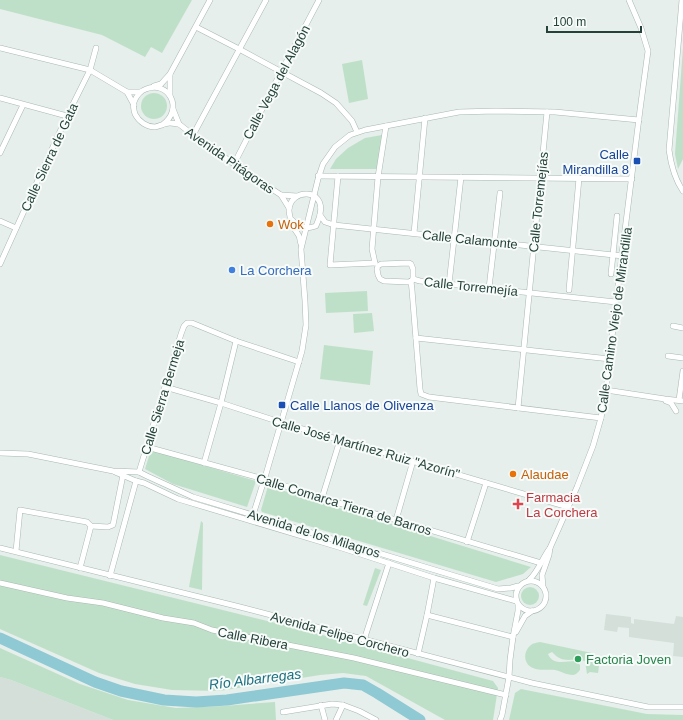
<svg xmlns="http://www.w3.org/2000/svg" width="683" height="720" viewBox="0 0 683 720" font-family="Arial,sans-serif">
	<rect width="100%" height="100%" fill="#e6efeb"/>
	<g fill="#d4dfda">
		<path d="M606 614 631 617V623L634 624V619L674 624 676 616 683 617V657L673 656 674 643 629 637V628L618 627 617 632 604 630Z"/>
		<path d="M0 677 11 680 113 720H0Z"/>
	</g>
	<g fill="#bfe0c8">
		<path d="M0 0H192L162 53 151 47 145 57 102 35 0 9Z"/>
		<path d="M683 48V159L678 169 675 154Z"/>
		<path d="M362 60 368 99 349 103 342 64Z"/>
		<circle cx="154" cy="106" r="13"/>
		<path d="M382 135 378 169H330L336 159 348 148 365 138Z"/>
		<path d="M367 291 368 311 326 313 325 293Z"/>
		<path d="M372 313 374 331 354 333 353 314Z"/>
		<path d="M324 345 373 351 370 385 320 379Z"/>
		<path d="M151 450 256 481 247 507 173 484 145 469Z"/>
		<path d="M268 486 531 567 523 574 496 582 262 512 261 510Z"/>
		<path d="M201 521 203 523 202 590 189 587Z"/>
		<path d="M0 555 300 629 493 681 498 688 493 720H445L366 676 343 673 320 675 219 691 172 690 135 684 99 673 0 629Z"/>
		<path d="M375 568 381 570 367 606 363 605Z"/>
		<circle cx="530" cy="596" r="9"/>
		<path d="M540 642 592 653C599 660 600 663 598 673L590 672 587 674 585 661C569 657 564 665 552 652L548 654C553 666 566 661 576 661L580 665V670C578 672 576 675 573 675 566 675 561 671 555 670 548 669 540 671 533 668 523 664 523 651 531 645 533 643 536 643 540 642Z"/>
		<path d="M0 648 80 684 128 700 176 708 223 706 275 702 276 720H113L11 680 0 677Z"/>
		<path d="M521 689 647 714 683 715V720H509L515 693Z"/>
	</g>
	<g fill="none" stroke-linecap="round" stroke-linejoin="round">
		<path stroke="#8ec9d4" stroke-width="11" d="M0 638 95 682 121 691 164 700 196 702 227 700 344 683 363 685 377 693 420 720"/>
		<g stroke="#a8b8b2" stroke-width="6">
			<g id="street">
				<path d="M682 0 669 150C671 165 674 178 683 191"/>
				<path d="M196 27 239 49 321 93 336 103 352 121 357 132"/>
				<path d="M0 48 90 70 127 92H140"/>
				<path d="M154 86 161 84 170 74 210 0"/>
				<path d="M127 92 134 105"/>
				<path d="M170 95V75"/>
				<path d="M0 98 67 116"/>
				<path d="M173 109 179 124 193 135 234 164 281 195 289 208"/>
				<path d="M162 125C185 109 168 80 146 89 140 91 136 97 134 102 133 106 134 111 135 114 139 122 147 127 155 127 160 126 165 123 170 123 173 123 176 124 179 124"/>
				<path d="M193 135 266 0"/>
				<path d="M0 153 23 105"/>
				<path d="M234 164 281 72 319 0"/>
				<path d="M318 176 632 179"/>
				<path d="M338 176 330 265 375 263"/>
				<path d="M281 195 297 196"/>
				<path d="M320 215 325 222 334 225 623 256"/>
				<path d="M292 220C299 228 305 230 316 226 317 222 320 218 320 214 326 188 290 188 289 210 289 214 291 221 292 225 294 229 297 232 299 236 300 238 300 242 301 244"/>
				<path d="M0 221 16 228"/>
				<path d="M414 233 425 118"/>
				<path d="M375 263 372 249 378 177 386 126"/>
				<path d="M409 263 411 264 413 269V280L409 282 384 281 380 279 378 275 377 269 378 266 381 264Z"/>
				<path d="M0 264 67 116 90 70 96 48"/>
				<path d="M611 274 617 216"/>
				<path d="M413 279 420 281 616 302"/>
				<path d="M411 281 412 290 420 389 421 394 429 397 601 418"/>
				<path d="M449 284 461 177"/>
				<path d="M489 288 500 193"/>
				<path d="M569 290 579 178"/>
				<path d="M673 326 683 328"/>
				<path d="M416 338 610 359"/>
				<path d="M668 356 683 358"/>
				<path d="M165 387 221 403 289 425 568 507"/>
				<path d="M606 390 665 399 683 401"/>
				<path d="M679 400 683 371"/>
				<path d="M666 401 671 403 676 411"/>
				<path d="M518 408 547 112"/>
				<path d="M147 447 264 479 322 498 541 563"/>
				<path d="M0 453 28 454 113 471 139 472 147 476 193 497 498 589 511 588 518 586"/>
				<path d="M204 463 221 403 236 341"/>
				<path d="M115 472 136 481 144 483 178 499 345 549 434 578 516 601"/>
				<path d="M139 472 181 334 184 326 187 323H192L236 341 299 362"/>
				<path d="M322 498 340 440"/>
				<path d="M253 515 266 474 302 351 306 325 305 301 301 249 318 179 323 164 335 147 350 135 365 130 459 112 496 111 555 112 639 120"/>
				<path d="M396 520 413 461"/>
				<path d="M467 542 486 483"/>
				<path d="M0 548 236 606 532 683 648 707H683"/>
				<path d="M16 551 20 510 87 522 91 526 108 527 113 525 123 475"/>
				<path d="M80 568 91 526"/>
				<path d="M110 576 136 481"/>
				<path d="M529 580C539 571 542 558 550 548"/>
				<circle cx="531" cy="596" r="15"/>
				<path d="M0 583 67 598 103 603 163 618 194 623 212 630 354 658 506 695"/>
				<path d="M543 587 542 575 549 555 550 548 577 487 593 446 601 418 606 390 616 302 640 110 648 51 641 28 629 0"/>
				<path d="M427 615 513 637"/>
				<path d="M516 632 525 616 532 611"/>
				<path d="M364 640 389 563"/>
				<path d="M418 654 427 615 434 578"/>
				<path d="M321 705 325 720"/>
				<path d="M283 712 332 704 343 705 359 711 376 720"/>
				<path d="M336 720 343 705"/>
				<path d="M500 720 502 715 509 677 510 660 513 637 518 611V604"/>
			</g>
		</g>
		<use href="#street" stroke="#fff" stroke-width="5"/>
	</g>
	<g fill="#1a4fb4" stroke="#f7fbf9" stroke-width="1.5">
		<rect x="633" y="157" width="8" height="8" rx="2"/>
		<rect x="278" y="401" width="8" height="8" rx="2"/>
	</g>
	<g fill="#e8710a" stroke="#f7fbf9" stroke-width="1.5">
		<circle cx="270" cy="224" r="4"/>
		<circle cx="513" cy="474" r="4"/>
	</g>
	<circle fill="#3f7fe0" stroke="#f7fbf9" stroke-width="1.5" cx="232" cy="270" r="4"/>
	<path fill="#e0444e" stroke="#f7fbf9" stroke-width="1.5" d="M516 498h4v4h4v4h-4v4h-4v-4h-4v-4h4z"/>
	<circle fill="#2e9e5b" stroke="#f7fbf9" stroke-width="1.5" cx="578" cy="659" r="4"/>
	<g text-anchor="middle" stroke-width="4" stroke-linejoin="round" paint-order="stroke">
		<g font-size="13" fill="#24423a" stroke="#f7fbf9">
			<text transform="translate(276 82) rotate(-62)" y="5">Calle Vega del Alagón</text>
			<text transform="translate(49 157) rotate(-65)" y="5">Calle Sierra de Gata</text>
			<text transform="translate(230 160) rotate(35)" y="5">Avenida Pitágoras</text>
			<text transform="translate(538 202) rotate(-84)" y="5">Calle Torremejías</text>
			<text transform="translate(470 239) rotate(6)" y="5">Calle Calamonte</text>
			<text transform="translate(471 286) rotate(6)" y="5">Calle Torremejía</text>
			<text transform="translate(614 320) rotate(-82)" y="5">Calle Camino Viejo de Mirandilla</text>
			<text transform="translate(162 397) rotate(-73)" y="5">Calle Sierra Bermeja</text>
			<text transform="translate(366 447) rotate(16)" y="5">Calle José Martínez Ruiz "Azorín"</text>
			<text transform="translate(344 504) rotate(17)" y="5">Calle Comarca Tierra de Barros</text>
			<text transform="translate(314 533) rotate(17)" y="5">Avenida de los Milagros</text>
			<text transform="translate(340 634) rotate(15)" y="5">Avenida Felipe Corchero</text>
			<text transform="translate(253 638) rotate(11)" y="5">Calle Ribera</text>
		</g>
		<g font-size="13" fill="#164399" stroke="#f7fbf9" text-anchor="end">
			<text x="629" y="159">Calle<tspan x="629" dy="15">Mirandilla 8</tspan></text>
			<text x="290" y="410" text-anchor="start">Calle Llanos de Olivenza</text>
		</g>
		<g font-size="13" fill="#c56008" stroke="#f7fbf9" text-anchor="start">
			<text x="278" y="229">Wok</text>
			<text x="521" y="479">Alaudae</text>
		</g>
		<g font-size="13" fill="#366cbe" stroke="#f7fbf9" text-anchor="start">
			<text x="240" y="275">La Corchera</text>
		</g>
		<g font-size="13" fill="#be3a42" stroke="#f7fbf9" text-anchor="start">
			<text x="526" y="502">Farmacia<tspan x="526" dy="15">La Corchera</tspan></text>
		</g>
		<g font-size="13" fill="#27864d" stroke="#f7fbf9" text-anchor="start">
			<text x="586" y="664">Factoria Joven</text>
		</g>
		<g font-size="14" font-style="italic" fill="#1c6f80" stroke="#f7fbf9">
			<text transform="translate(255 679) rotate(-7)" y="5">Río Albarregas</text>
		</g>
	</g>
	<path d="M547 26v6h94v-6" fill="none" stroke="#24423a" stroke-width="2"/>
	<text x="553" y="26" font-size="12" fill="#24423a" stroke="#f7fbf9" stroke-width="3" paint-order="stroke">100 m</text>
</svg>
